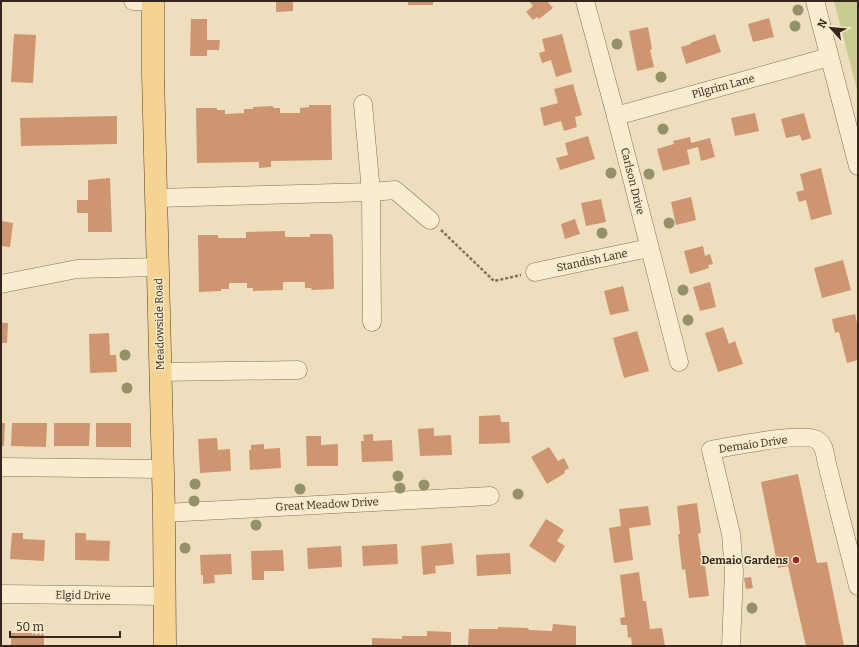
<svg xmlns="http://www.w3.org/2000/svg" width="859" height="647" viewBox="0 0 859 647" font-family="Bitter,serif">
	<rect width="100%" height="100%" fill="#efdebd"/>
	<path fill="#c7cd91" d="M834 1H858V94Z"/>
	<g fill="#ce9571">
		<path d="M276 1H293V11L276 12Z"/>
		<rect x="408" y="1" width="25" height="4"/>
		<path d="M529 1H547L553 8 539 19 537 17 533 20 526 12 533 6Z"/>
		<path d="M769 18 774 37 753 42 748 24Z"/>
		<path d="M191 19H207V40H220L219 50H207V56H190Z"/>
		<path d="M648 27 652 49 650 50 654 67 637 71 629 31Z"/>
		<path d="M14 34 36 35 33 83 11 82Z"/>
		<path d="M562 34 572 72 556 77 551 60 542 63 539 53 545 51 542 39Z"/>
		<path d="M715 34 721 52 686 64 681 47 691 44 690 43Z"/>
		<path d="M573 84 582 115 575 117 577 127 564 131 561 121 544 126 540 108 558 103 554 89Z"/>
		<path d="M309 105H331L332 160 271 161V167L259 168V162L197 163 196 108H217V110H225V114L244 113V109H253V107L272 106 274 108H280V113H300V108L309 107Z"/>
		<path d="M755 113 759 131 735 136 731 118Z"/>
		<path d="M804 113 811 138 802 141 800 135 786 138 781 119Z"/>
		<path d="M117 116V144L21 146 20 118Z"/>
		<path d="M588 136 595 159 560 170 556 158 568 155 565 143Z"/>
		<path d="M690 137 691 143 710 138 715 157 701 161 698 147 687 150 690 164 663 171 657 149 674 144 673 141Z"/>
		<path d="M821 168 832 214 811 220 806 200 799 202 796 192 804 190 800 174Z"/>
		<path d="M110 178 112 232H88V213H77V200H88V180Z"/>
		<path d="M691 197 696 220 676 225 671 202Z"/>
		<path d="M601 199 606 222 586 226 581 203Z"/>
		<path d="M575 219 580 234 565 239 561 224Z"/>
		<path d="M1 221 13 223 10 247 1 246Z"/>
		<path d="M285 231V237H310V234H331L333 237 334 289 312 290 311 288H305V282H283V290L253 291V288H247V283H229V289H221V291L199 292 198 235H218V238H246V232Z"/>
		<path d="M703 246 705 256 710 254 713 264 708 265 709 268 690 274 684 251Z"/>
		<path d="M843 260 851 290 822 298 814 268Z"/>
		<path d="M710 282 716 307 700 311 693 287Z"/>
		<path d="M623 286 629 311 610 315 604 291Z"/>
		<path d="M855 314 858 327V360L847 363 839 332 835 333 832 319Z"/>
		<path d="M1 323H8L7 343H1Z"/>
		<path d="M723 327 729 344 735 341 743 364 718 372 705 333Z"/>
		<path d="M637 331 649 371 624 378 613 338Z"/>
		<path d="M109 333 110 355H116L117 372 90 373 89 334Z"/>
		<path d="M500 415 501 422H509L510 443 479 444V416Z"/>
		<path d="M1 423H5L4 446H1Z"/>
		<path d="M12 423H47L46 447 11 446Z"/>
		<path d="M54 423H90L89 446H54Z"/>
		<rect x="96" y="423" width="35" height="24"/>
		<path d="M434 428V436L451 435 452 455 420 456 418 429Z"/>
		<path d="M373 434V441L392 440 393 461 362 462 361 441H364L363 435Z"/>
		<path d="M306 436H321V445L338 444V466H307Z"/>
		<path d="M217 438 218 450 230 449 231 471 200 473 198 439Z"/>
		<path d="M264 444V449L280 448 281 468 250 470 249 450H251V445Z"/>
		<path d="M549 447 558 461 564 458 569 468 564 471 565 473 547 484 531 457Z"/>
		<path d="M798 474 817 563 827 562 844 646H806L788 566 778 568 761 482Z"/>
		<path d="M697 503 701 533 698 534 703 566H705L709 596 689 598 685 569 682 570 678 534H680L677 506Z"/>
		<path d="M648 506 651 525 629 528 633 560 614 563 609 528 621 526 619 509Z"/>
		<path d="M546 519 564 530 557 541 565 546 555 563 529 546Z"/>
		<path d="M12 533H23V539L45 540 44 561 10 559Z"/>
		<path d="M75 533H86V540L110 541 109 561 75 560Z"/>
		<path d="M452 543 454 564 435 566 436 573 423 575 421 546Z"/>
		<path d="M397 544 398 564 363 566 362 546Z"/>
		<path d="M341 546 342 567 308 569 307 548Z"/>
		<path d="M283 550 284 571H264V580H252L251 551Z"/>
		<path d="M510 553 511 574 477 576 476 555Z"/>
		<path d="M231 554 232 574 214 575 215 583 203 584V575H201L200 555Z"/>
		<path d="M639 572 643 601H646L650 629 662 628 665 646H632L631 637 628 638 627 625H621L620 618 625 617 620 575Z"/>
		<path d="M751 577 753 588 746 589 744 578Z"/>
		<path d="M553 624 576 626V646H468L469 629H498V627L528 628 529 630 552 631Z"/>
		<path d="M427 631 451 632V646H372V638L402 639V636H427Z"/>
		<rect x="11" y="633" width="33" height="13"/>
	</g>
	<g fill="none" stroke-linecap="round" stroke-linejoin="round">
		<g stroke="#876f56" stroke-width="19">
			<g id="minor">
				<path d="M133 1 153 2"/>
				<path d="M585 1 616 116 679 362"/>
				<path d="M815 1 858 166"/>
				<path d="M363 104 371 192 372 322"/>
				<path d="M616 116 829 57"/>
				<path d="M157 198 371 192 395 190 430 220"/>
				<path d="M535 272 649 248"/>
				<path d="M1 284 77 269 158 267"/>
				<path d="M160 372 298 370"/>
				<path d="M1 467 163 469"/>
				<path d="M164 513 490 496"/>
				<path d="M1 594 165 596"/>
				<path d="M731 646 734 572 731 534 711 450C729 447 804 431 817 440 825 445 825 455 827 464L858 586"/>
			</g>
		</g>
		<g stroke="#543d2a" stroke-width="23">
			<path id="major" d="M153 1V74L164 513 165 646"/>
		</g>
		<path stroke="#876f56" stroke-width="2.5" stroke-dasharray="3 2" stroke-linecap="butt" d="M441 230 494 281 521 275"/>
		<use href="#minor" stroke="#faecd0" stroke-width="18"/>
		<use href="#major" stroke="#f5d392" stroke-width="22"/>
	</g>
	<g fill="#939267">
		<circle cx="798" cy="10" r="5.5"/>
		<circle cx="795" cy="26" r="5.5"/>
		<circle cx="617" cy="44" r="5.5"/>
		<circle cx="661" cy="77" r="5.5"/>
		<circle cx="663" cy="129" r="5.5"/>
		<circle cx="611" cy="173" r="5.5"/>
		<circle cx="649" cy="174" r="5.5"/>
		<circle cx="669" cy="223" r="5.5"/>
		<circle cx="602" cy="233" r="5.5"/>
		<circle cx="683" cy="290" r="5.5"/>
		<circle cx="688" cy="320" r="5.5"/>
		<circle cx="125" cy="355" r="5.5"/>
		<circle cx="127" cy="388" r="5.5"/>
		<circle cx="398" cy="476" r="5.5"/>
		<circle cx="195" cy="484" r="5.5"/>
		<circle cx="424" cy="485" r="5.5"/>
		<circle cx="400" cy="488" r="5.5"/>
		<circle cx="300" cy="489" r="5.5"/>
		<circle cx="518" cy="494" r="5.5"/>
		<circle cx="194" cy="501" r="5.5"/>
		<circle cx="256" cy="525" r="5.5"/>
		<circle cx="185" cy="548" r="5.5"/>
		<circle cx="752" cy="608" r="5.5"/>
	</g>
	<circle fill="#982428" stroke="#f6e9cc" stroke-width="1.5" cx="796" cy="560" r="4"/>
	<g text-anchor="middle" stroke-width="3" stroke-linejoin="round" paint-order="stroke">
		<g font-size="11" fill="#36271b" stroke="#f6e9cc">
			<text transform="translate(723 86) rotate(-15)" y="4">Pilgrim Lane</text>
			<text transform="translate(633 181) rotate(76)" y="4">Carlson Drive</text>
			<text transform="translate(592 260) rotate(-12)" y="4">Standish Lane</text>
			<text transform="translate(159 324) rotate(-91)" y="4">Meadowside Road</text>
			<text transform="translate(753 444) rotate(-8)" y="4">Demaio Drive</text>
			<text transform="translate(327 504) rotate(-3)" y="4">Great Meadow Drive</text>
			<text transform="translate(83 595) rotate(1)" y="4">Elgid Drive</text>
		</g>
		<g font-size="11" font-weight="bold" fill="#36271b" stroke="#f6e9cc" text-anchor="end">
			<text x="788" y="564">Demaio Gardens</text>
		</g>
	</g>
	<rect width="859" height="647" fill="none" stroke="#36271b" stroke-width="4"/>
	<g transform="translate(831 28) rotate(297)" stroke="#f6e9cc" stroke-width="3" paint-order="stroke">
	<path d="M0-3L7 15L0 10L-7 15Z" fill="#36271b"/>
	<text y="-6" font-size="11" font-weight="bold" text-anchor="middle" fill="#36271b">N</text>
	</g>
	<path d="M10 631v6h110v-6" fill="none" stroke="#36271b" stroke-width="2"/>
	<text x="16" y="631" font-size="12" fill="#36271b" stroke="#f6e9cc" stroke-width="3" paint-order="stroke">50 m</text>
</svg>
